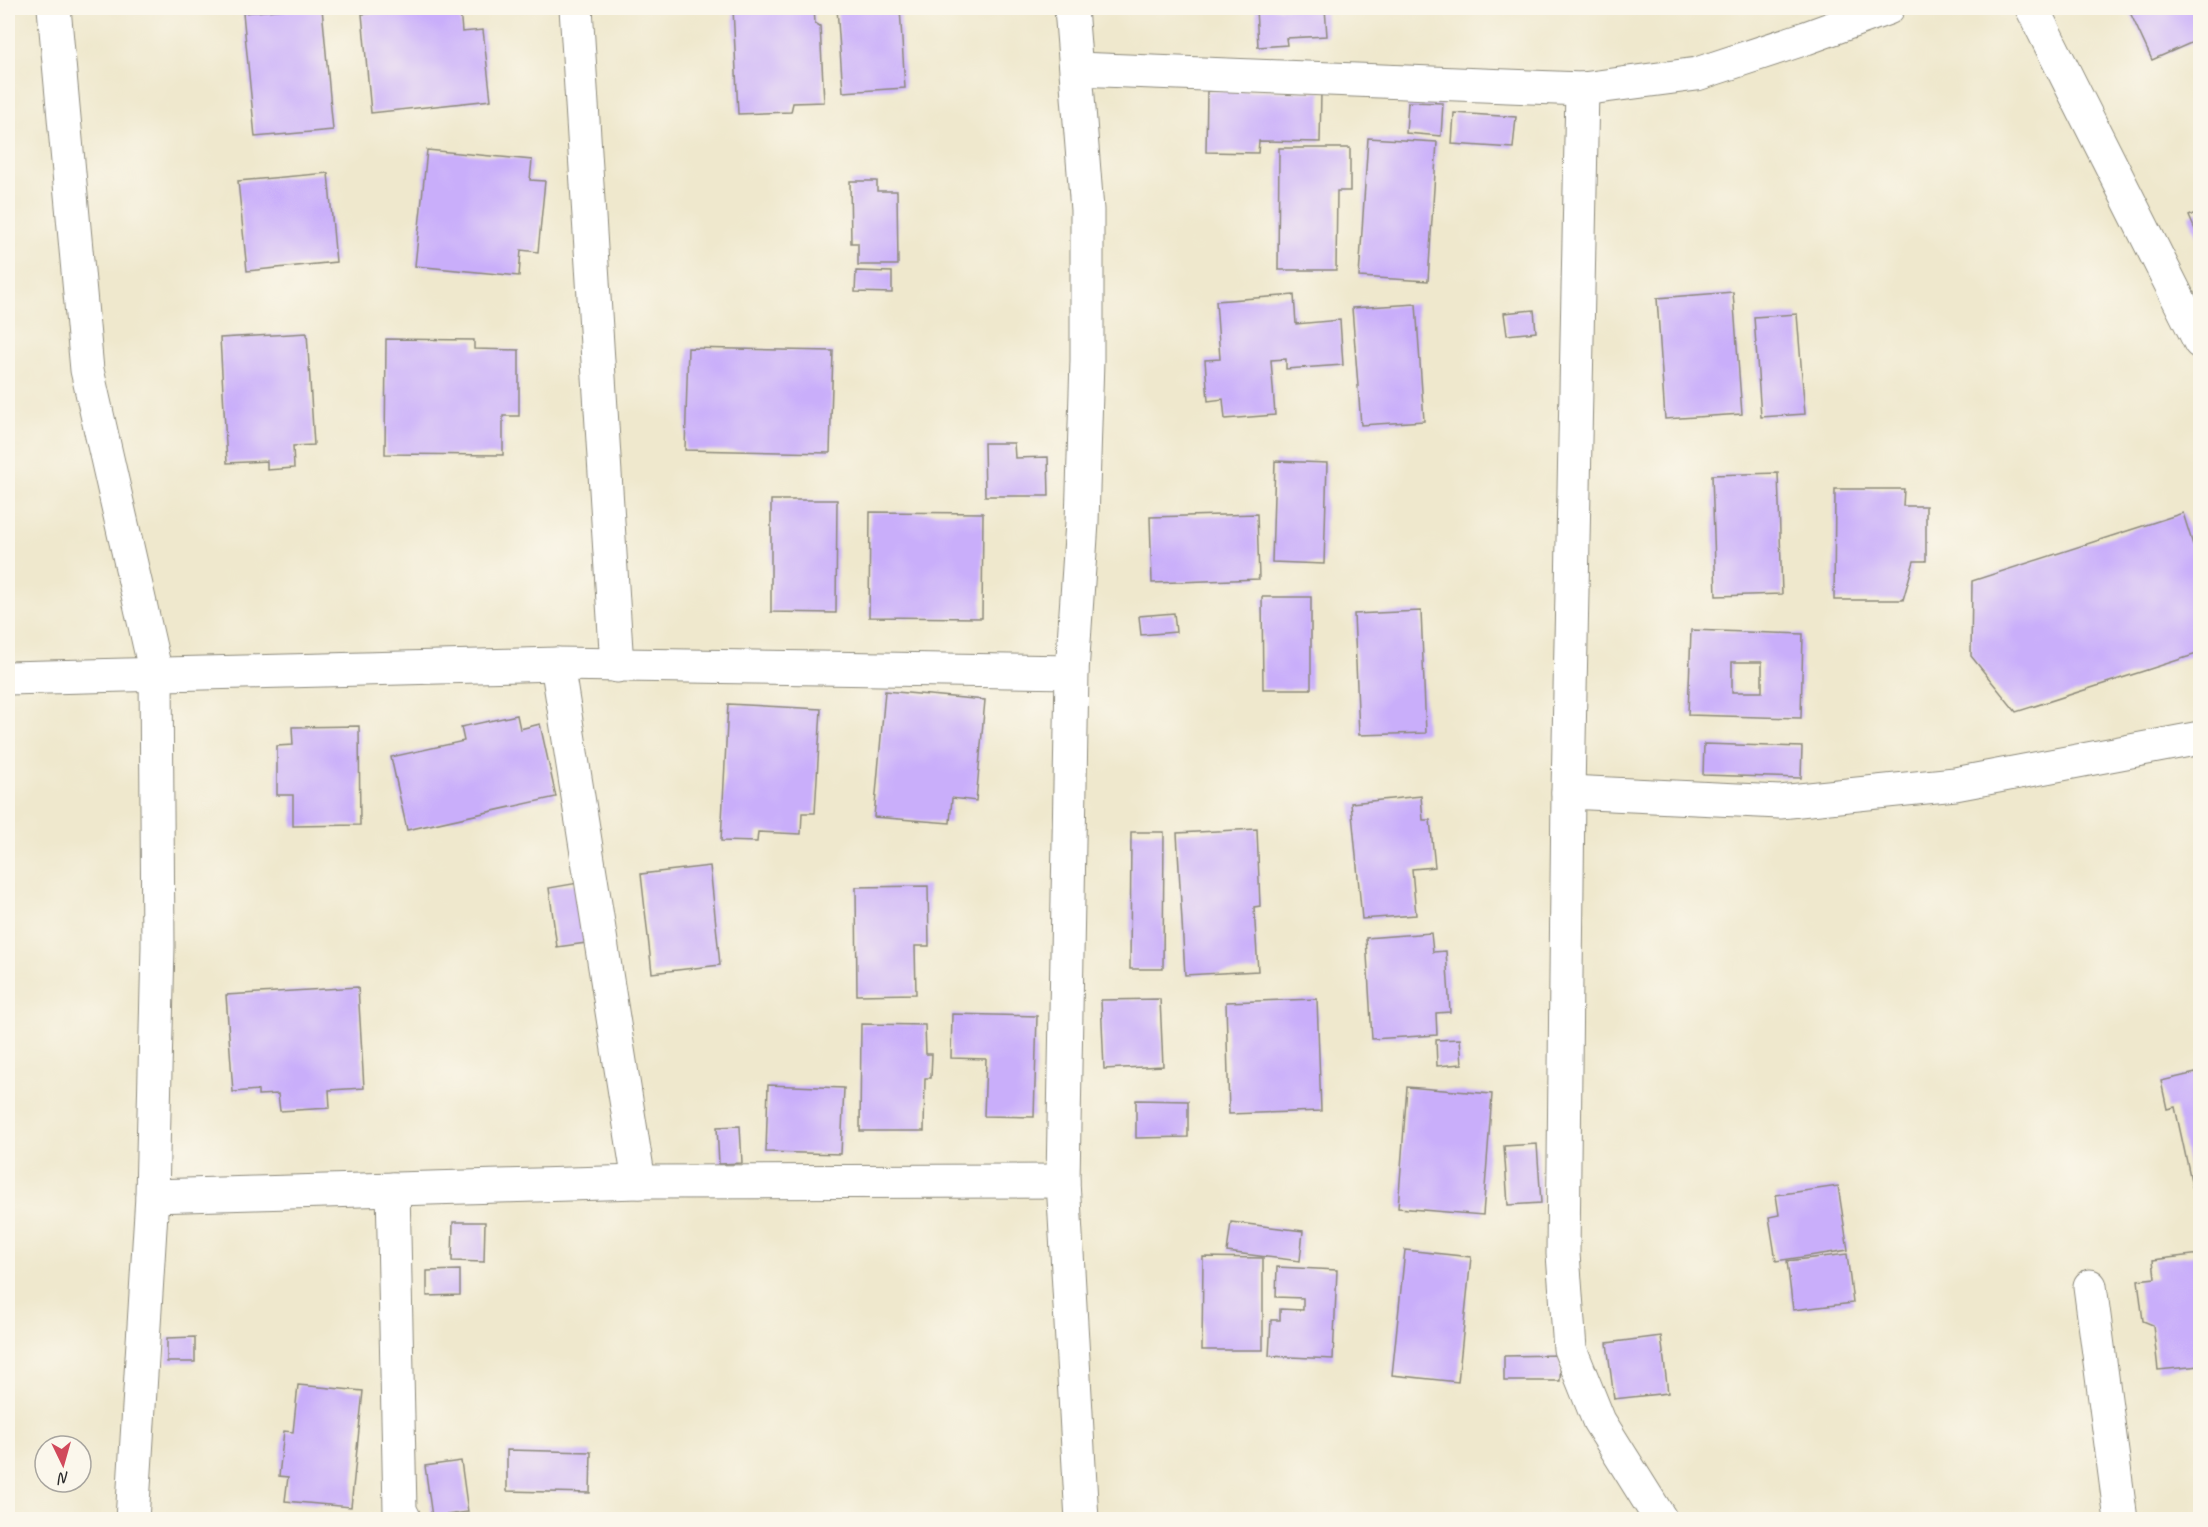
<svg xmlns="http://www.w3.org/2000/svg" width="2208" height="1527" viewBox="0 0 2208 1527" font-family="Caveat,sans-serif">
	<rect width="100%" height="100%" fill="#fbf7ec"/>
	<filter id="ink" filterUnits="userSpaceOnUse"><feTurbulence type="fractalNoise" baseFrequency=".0167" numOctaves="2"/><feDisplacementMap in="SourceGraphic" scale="12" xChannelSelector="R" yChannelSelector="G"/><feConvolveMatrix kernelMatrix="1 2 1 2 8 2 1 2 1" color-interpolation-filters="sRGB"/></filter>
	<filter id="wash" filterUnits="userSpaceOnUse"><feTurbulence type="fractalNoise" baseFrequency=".008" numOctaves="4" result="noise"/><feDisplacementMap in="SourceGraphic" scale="24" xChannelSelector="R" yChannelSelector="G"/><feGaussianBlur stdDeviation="1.35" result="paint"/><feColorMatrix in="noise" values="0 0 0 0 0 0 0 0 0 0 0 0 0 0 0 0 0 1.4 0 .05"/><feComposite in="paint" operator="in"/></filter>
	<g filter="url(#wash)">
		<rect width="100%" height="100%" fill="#efe8cd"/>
		<g id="blocks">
			<g fill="#c9aefa" fill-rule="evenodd">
				<path d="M297 8H322L333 130 255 137 243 13Z"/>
				<path d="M431 8H460L462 32 483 30 491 100 371 113 362 14Z"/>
				<path d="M733 8H814L815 23 820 26 824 102 793 103 791 112 738 114Z"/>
				<path d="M837 8H900L905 88 843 92Z"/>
				<path d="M1256 8H1325L1327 36 1286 38 1287 45 1258 47Z"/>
				<path d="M2128 8H2199L2200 12V39L2152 60Z"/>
				<path d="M1207 91 1321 92 1320 142 1259 141 1258 153 1206 152Z"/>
				<path d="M1408 102 1443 103 1441 136 1406 133Z"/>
				<path d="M1454 113 1516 117 1513 148 1452 144Z"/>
				<path d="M1368 138 1437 142 1428 281 1359 277Z"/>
				<path d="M1279 148H1350V191H1337L1336 270H1278Z"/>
				<path d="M427 150 532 160 530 180 545 181 538 252 521 250 519 276 415 266Z"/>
				<path d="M328 173 336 262 247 271 238 181Z"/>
				<path d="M850 181H877V191H897L898 265H858V243H851Z"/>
				<path d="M2200 211V241L2189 216Z"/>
				<path d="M856 271 892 272V293L855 292Z"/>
				<path d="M1733 292 1742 414 1665 419 1657 298Z"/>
				<path d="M1294 295 1296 324 1340 320 1343 365 1286 369V359L1271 360 1275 415 1225 419 1223 399 1208 401 1205 360 1220 359 1216 301Z"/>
				<path d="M1416 304 1424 421 1361 425 1352 308Z"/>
				<path d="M1534 310 1536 332 1507 335 1504 313Z"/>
				<path d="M1797 314 1805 414 1761 417 1754 317Z"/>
				<path d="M307 333 314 445 293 446 294 468 267 470V461L227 463 220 338Z"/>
				<path d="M386 339 474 340V349L519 350V416H503V455L385 454Z"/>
				<path d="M688 348 833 351 830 453 685 450Z"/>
				<path d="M984 443H1014L1015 458 1048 457 1049 496H985Z"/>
				<path d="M1275 461 1327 463 1324 564 1272 562Z"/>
				<path d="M1778 473 1782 594 1716 596 1712 475Z"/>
				<path d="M1835 489H1904L1903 506H1926V561H1914L1903 600H1834Z"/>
				<path d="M771 500H837L836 613 771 612Z"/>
				<path d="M870 512 983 513 982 618 869 617Z"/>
				<path d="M2183 513 2200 567V653L2016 712 1971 656 1972 581Z"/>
				<path d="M1257 514 1259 579 1152 583 1150 517Z"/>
				<path d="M1262 597H1311V689H1263Z"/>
				<path d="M1421 611 1426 733 1359 735 1354 614Z"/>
				<path d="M1174 613 1176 632 1141 635 1139 616Z"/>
				<path d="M1691 630 1803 634 1801 718 1688 715ZM1732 662H1762V692H1732Z"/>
				<path d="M885 691 985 700 976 801 952 798 950 823 874 817Z"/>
				<path d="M728 704 821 709 815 813H802L801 834 758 832 757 842 721 841Z"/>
				<path d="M517 715 520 729 540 724 556 797 407 830 391 757 464 741 461 727Z"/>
				<path d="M359 726 360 825 293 826V795H277V746L293 745 292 727Z"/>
				<path d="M1704 744 1802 747 1801 778 1703 775Z"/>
				<path d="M1421 796 1423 820H1430L1435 867 1412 869 1416 915 1362 919 1351 803Z"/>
				<path d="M1257 829 1260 906 1254 907 1258 971 1185 975 1177 833Z"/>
				<path d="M1131 832H1164L1163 969H1130Z"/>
				<path d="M710 866 720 965 652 973 641 874Z"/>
				<path d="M578 883 586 943 557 947 549 888Z"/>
				<path d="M928 886 929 946H915L916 994 857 995 856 887Z"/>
				<path d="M1431 933 1433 952 1446 951 1450 1012 1436 1013 1437 1035 1372 1039 1366 938Z"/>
				<path d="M358 987 364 1088 329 1090 330 1108 280 1111 278 1094 258 1095V1090L233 1092 226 995Z"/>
				<path d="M1160 999 1163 1066 1104 1069 1101 1000Z"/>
				<path d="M1317 999 1321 1111 1229 1114 1226 1002Z"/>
				<path d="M952 1014 1037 1016 1034 1117 984 1116 986 1059 951 1058Z"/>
				<path d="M861 1024 925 1025 926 1054H932L931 1078H925L924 1131H860Z"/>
				<path d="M1460 1039 1462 1064 1437 1066 1436 1040Z"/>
				<path d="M2200 1072V1212L2198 1213 2175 1107 2167 1109 2161 1081Z"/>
				<path d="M768 1085 844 1088 841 1154 766 1152Z"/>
				<path d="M1407 1087 1492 1094 1483 1215 1398 1208Z"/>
				<path d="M1136 1100 1188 1101V1137L1136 1138Z"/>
				<path d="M740 1126 742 1163 719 1164 717 1127Z"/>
				<path d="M1537 1144 1541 1203 1508 1205 1504 1146Z"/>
				<path d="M1838 1186 1848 1250 1776 1261 1769 1217 1779 1215 1776 1195Z"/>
				<path d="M453 1222H485L484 1262 452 1261Z"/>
				<path d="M1231 1222 1303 1231 1300 1261 1227 1252Z"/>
				<path d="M1405 1250 1471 1257 1458 1382 1392 1375Z"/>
				<path d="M1847 1254 1853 1303 1793 1310 1787 1261Z"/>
				<path d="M2200 1254V1366L2158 1370 2153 1325 2143 1321 2138 1280 2155 1278 2153 1260Z"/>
				<path d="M1203 1257 1263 1258V1350H1202Z"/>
				<path d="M1277 1267 1337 1270 1333 1359 1269 1356 1271 1320H1280V1309L1303 1310V1298L1276 1297Z"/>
				<path d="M460 1270V1295L427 1296V1271Z"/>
				<path d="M1661 1336 1668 1393 1614 1399 1607 1343Z"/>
				<path d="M195 1337V1362H167V1338Z"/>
				<path d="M1561 1355 1560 1381H1504V1356Z"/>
				<path d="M298 1385 363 1391 351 1507 285 1501 288 1477 279 1476 284 1431 293 1432Z"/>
				<path d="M507 1450 591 1452 590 1493 507 1491Z"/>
				<path d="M461 1461 468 1512 432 1517 425 1466Z"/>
			</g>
		</g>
	</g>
	<g filter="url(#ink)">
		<use href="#blocks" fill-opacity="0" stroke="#8d8a7c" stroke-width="1.5"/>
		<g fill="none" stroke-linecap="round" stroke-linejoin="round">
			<g stroke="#8d8a7c" stroke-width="35">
				<g id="street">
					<path d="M54 8 87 370 156 674 158 946 152 1196 132 1520"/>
					<path d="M576 8 617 666"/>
					<path d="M1071 8 1087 210V360L1082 522 1072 672 1063 1181 1082 1520"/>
					<path d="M2032 8 2200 342"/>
					<path d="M1077 69 1582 89 1697 74 1806 38 1888 8"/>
					<path d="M1582 89 1568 792 1563 1254 1570 1349 1599 1421 1661 1520"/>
					<path d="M557 664 639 1182"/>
					<path d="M8 678 557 664 1072 672"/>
					<path d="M1568 792 1780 802 1955 784 2200 738"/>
					<path d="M393 1189 400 1510 405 1520"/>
					<path d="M152 1196 639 1182 1063 1181"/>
					<path d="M2090 1286 2121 1520"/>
				</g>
			</g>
			<use href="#street" stroke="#fff" stroke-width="33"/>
		</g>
	</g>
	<rect width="2208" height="1527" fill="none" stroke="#fbf7ec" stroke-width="30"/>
	<g transform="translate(63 1464) rotate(175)"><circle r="28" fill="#fbf7ec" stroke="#a8a59f" stroke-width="1.5"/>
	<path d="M0-4.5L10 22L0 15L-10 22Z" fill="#d1495b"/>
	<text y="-9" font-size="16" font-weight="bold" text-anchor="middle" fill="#2b2b2b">N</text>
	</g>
</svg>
